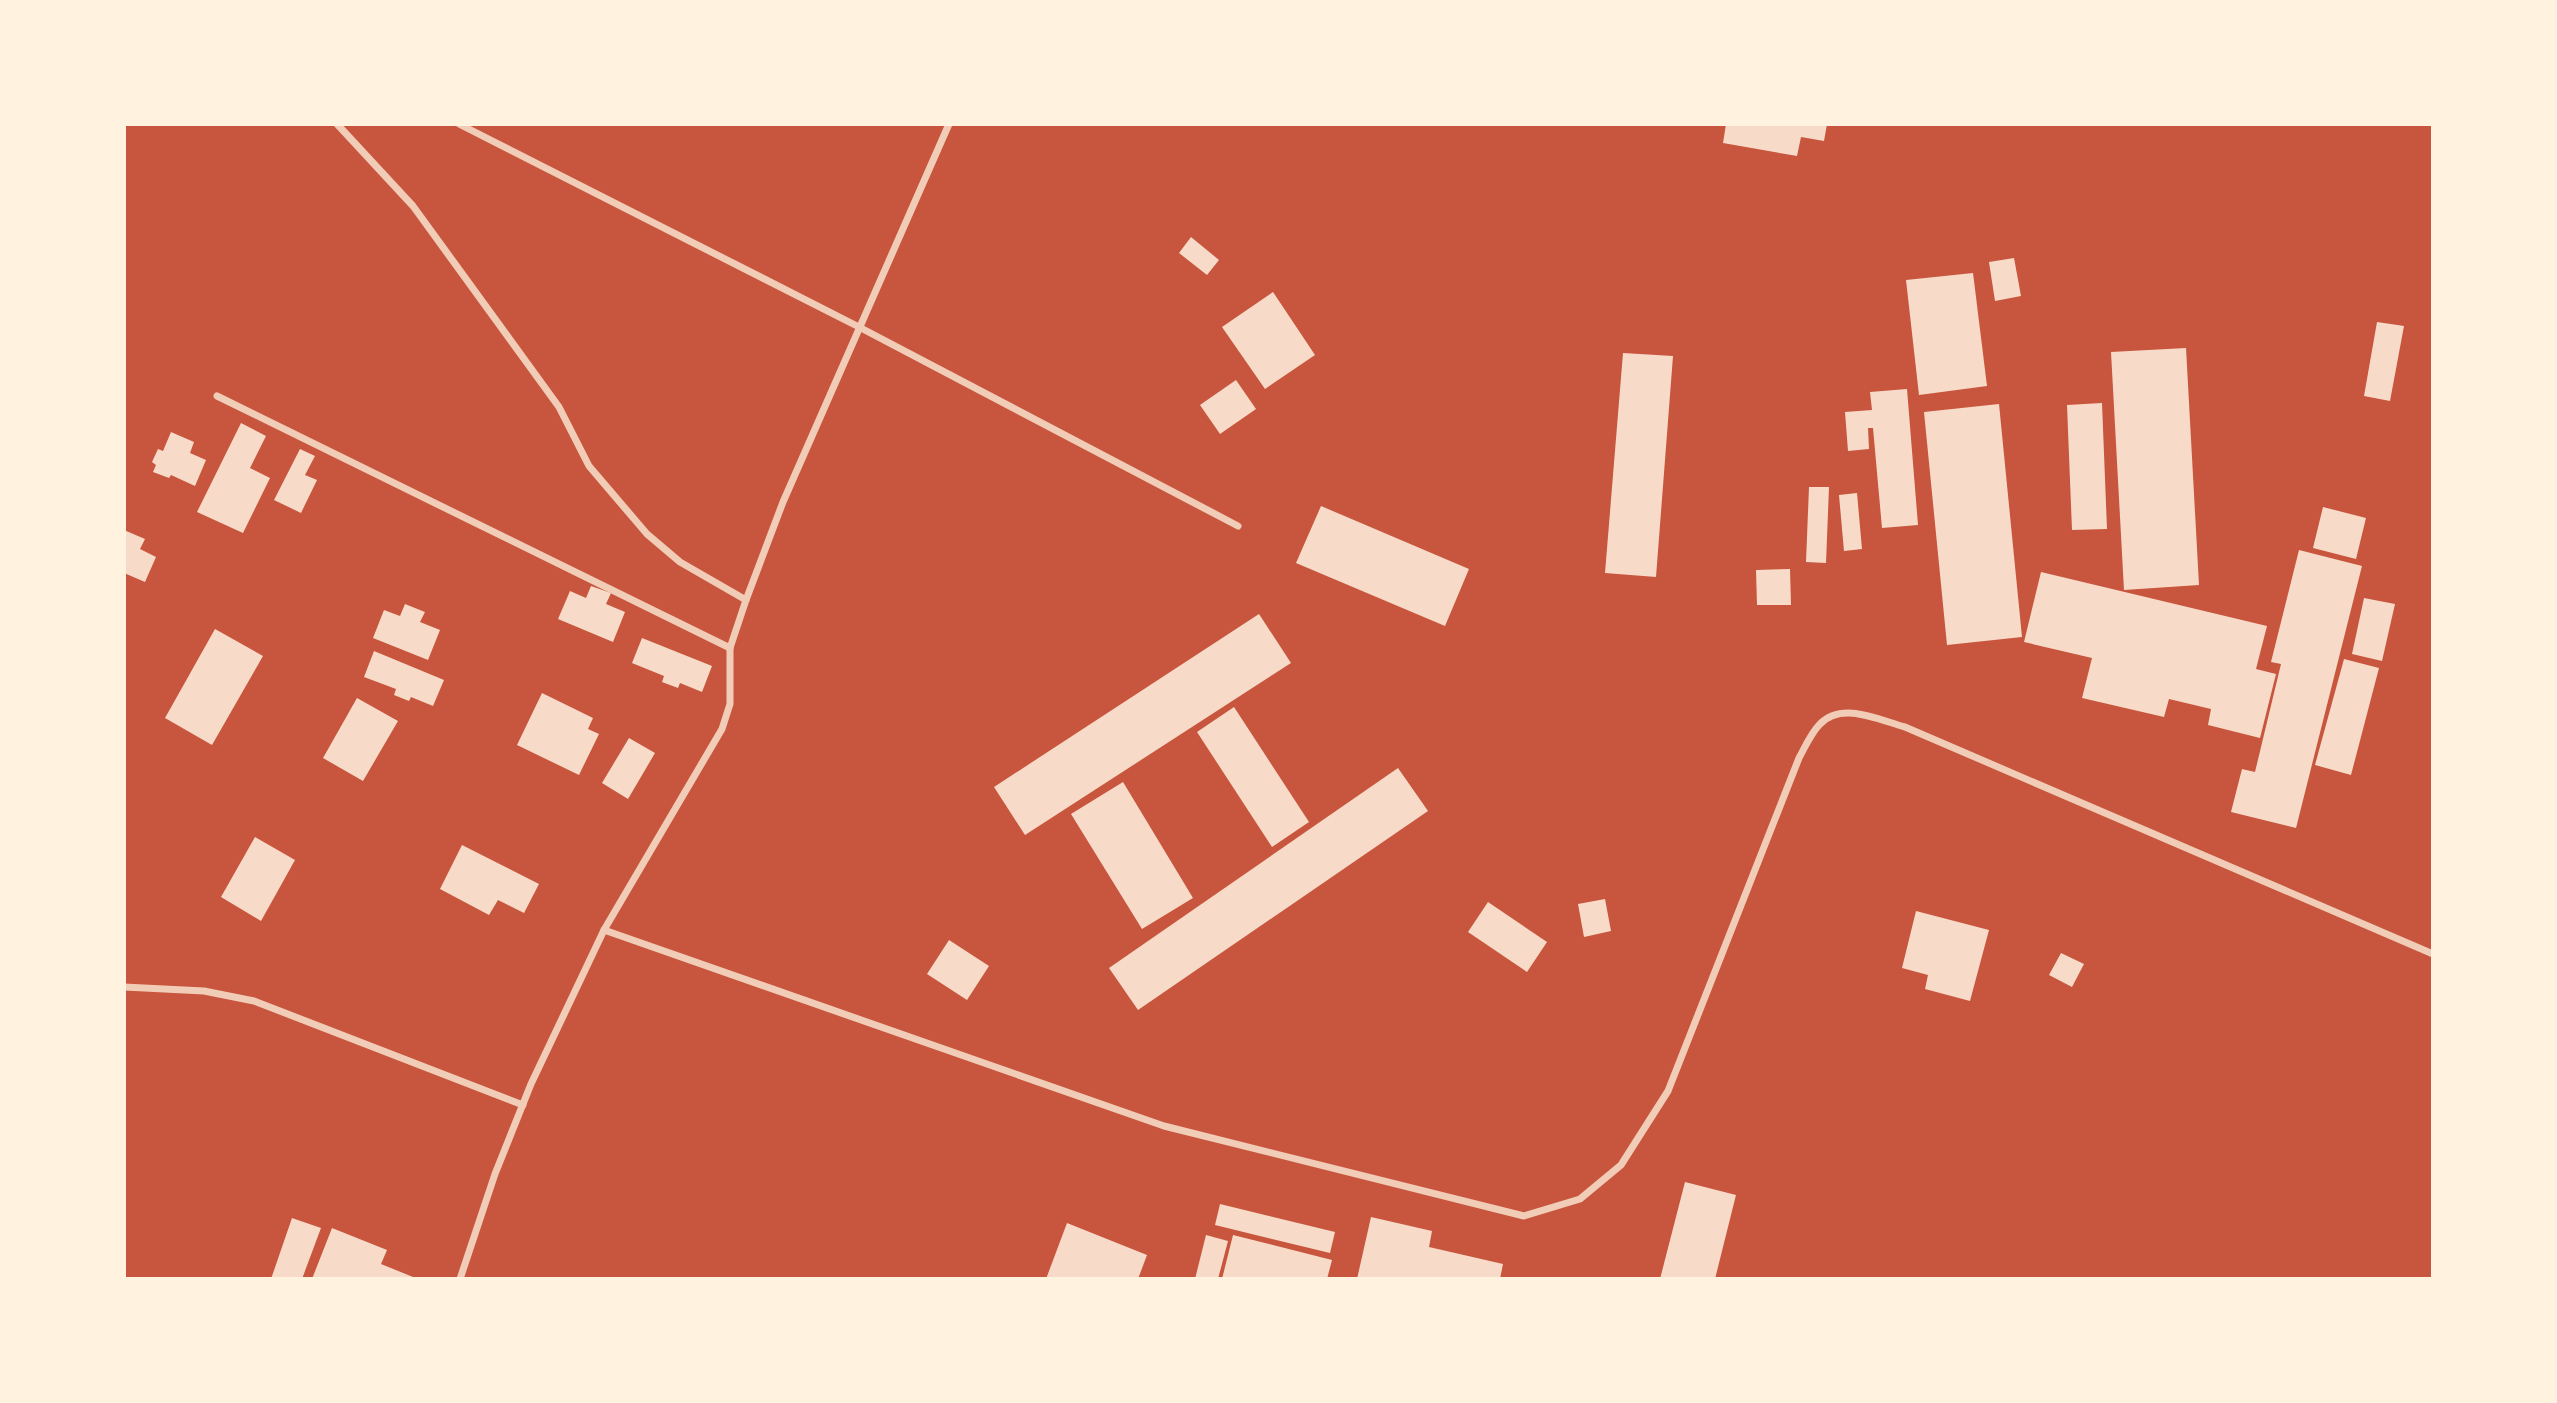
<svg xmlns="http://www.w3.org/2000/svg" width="2557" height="1403" viewBox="0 0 2557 1403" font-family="Lora,serif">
	<rect width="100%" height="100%" fill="#c8553d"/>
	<g fill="#f7dbc8">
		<path d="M1726 124H1827L1824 141 1801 137 1797 156 1723 143Z"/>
		<path d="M1191 237 1219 260 1207 275 1179 253Z"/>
		<path d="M2014 258 2021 296 1995 301 1989 262Z"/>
		<path d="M1973 273 1987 386 1919 395 1906 280Z"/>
		<path d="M1273 292 1315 355 1265 389 1222 327Z"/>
		<path d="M2377 322 2404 326 2390 401 2364 396Z"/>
		<path d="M2186 348 2199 585 2124 590 2111 352Z"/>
		<path d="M1623 353 1673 356 1656 577 1605 573Z"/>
		<path d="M1236 380 1256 409 1220 434 1200 405Z"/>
		<path d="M1907 389 1918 525 1882 528 1873 428H1868L1869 449 1848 451 1845 412 1872 410 1870 392Z"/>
		<path d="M2102 403 2107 529 2072 530 2067 405Z"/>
		<path d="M1999 404 2022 637 1947 645 1924 412Z"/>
		<path d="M241 423 266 436 250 468 270 478 243 533 197 512Z"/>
		<path d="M171 432 194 442 190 453 206 460 195 486 171 475 169 478 153 472 156 465 152 462 158 449 163 451Z"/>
		<path d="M300 449 315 456 305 475 317 480 301 513 274 500Z"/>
		<path d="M1809 487H1829L1826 563 1806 562Z"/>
		<path d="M1857 493 1862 549 1844 551 1839 495Z"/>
		<path d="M1321 506 1469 569 1445 626 1296 563Z"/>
		<path d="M2323 507 2366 518 2356 559 2313 548Z"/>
		<path d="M124 530 145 539 140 549 156 557 145 582 124 573Z"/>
		<path d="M2299 550 2362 566 2296 828 2231 812 2242 769 2255 772 2281 664 2271 662Z"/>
		<path d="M1790 569 1791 605H1757L1756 570Z"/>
		<path d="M2041 572 2267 626 2256 669 2276 674 2260 738 2208 725 2211 709 2169 699 2164 717 2082 698 2092 658 2024 642Z"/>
		<path d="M591 586 611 593 606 604 625 612 613 642 558 619 570 591 586 598Z"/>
		<path d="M2364 598 2395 604 2382 661 2352 654Z"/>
		<path d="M405 604 425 612 420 622 440 630 428 660 373 638 384 610 400 616Z"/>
		<path d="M1259 614 1291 663 1025 835 994 787Z"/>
		<path d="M215 629 263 656 212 745 165 718Z"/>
		<path d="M642 638 712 666 702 692 680 683 678 688 662 682 664 676 632 663Z"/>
		<path d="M374 651 444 680 433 706 411 697 409 701 394 695 396 689 364 677Z"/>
		<path d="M2344 659 2379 668 2351 775 2315 765Z"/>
		<path d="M542 693 593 718 588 729 599 734 579 775 517 745Z"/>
		<path d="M357 698 398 721 363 781 323 758Z"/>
		<path d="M1234 707 1309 822 1272 847 1197 732Z"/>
		<path d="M629 738 655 753 628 799 602 783Z"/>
		<path d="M1398 768 1428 811 1138 1010 1109 968Z"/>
		<path d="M1123 782 1193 898 1142 929 1071 814Z"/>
		<path d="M255 837 295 860 261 921 221 897Z"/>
		<path d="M462 845 539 884 524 913 498 900 489 915 440 889Z"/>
		<path d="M1605 899 1611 931 1584 937 1578 904Z"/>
		<path d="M1488 902 1547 942 1527 972 1468 932Z"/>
		<path d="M1916 911 1989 930 1970 1001 1925 989 1928 975 1902 968Z"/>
		<path d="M949 940 989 966 967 1000 927 974Z"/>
		<path d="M2061 953 2084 964 2072 987 2049 975Z"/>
		<path d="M1685 1182 1736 1195 1715 1279H1660Z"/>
		<path d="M1220 1204 1335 1232 1330 1253 1215 1225Z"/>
		<path d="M1371 1217 1432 1231 1429 1247 1503 1264 1500 1279H1357Z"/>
		<path d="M292 1218 321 1228 302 1279H271Z"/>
		<path d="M1067 1223 1147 1255 1138 1279H1046Z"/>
		<path d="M332 1228 387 1250 381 1264 418 1279H312Z"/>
		<path d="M1206 1235 1228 1241 1218 1279H1195Z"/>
		<path d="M1233 1235 1332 1260 1327 1279H1222Z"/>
	</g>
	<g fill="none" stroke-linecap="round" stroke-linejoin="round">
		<g stroke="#f1ccb7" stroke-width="7">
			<path d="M337 124 413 206 559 407 589 466 647 534 680 562 746 600"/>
			<path d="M459 124 859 327 1238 526"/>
			<path d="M217 396 730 648"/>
			<path d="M604 930 1164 1126 1524 1216 1580 1199 1621 1165 1668 1091 1799 758C1805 747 1811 733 1820 724 1842 701 1879 720 1905 727L2433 954"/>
			<path d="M124 987 204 991 254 1001 523 1105"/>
			<path d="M460 1279 495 1174 531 1084 604 930 722 729 730 704V648L746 600 783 502 949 124"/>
		</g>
	</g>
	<rect width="2557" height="1403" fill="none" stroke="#fff3e0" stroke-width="252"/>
</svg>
